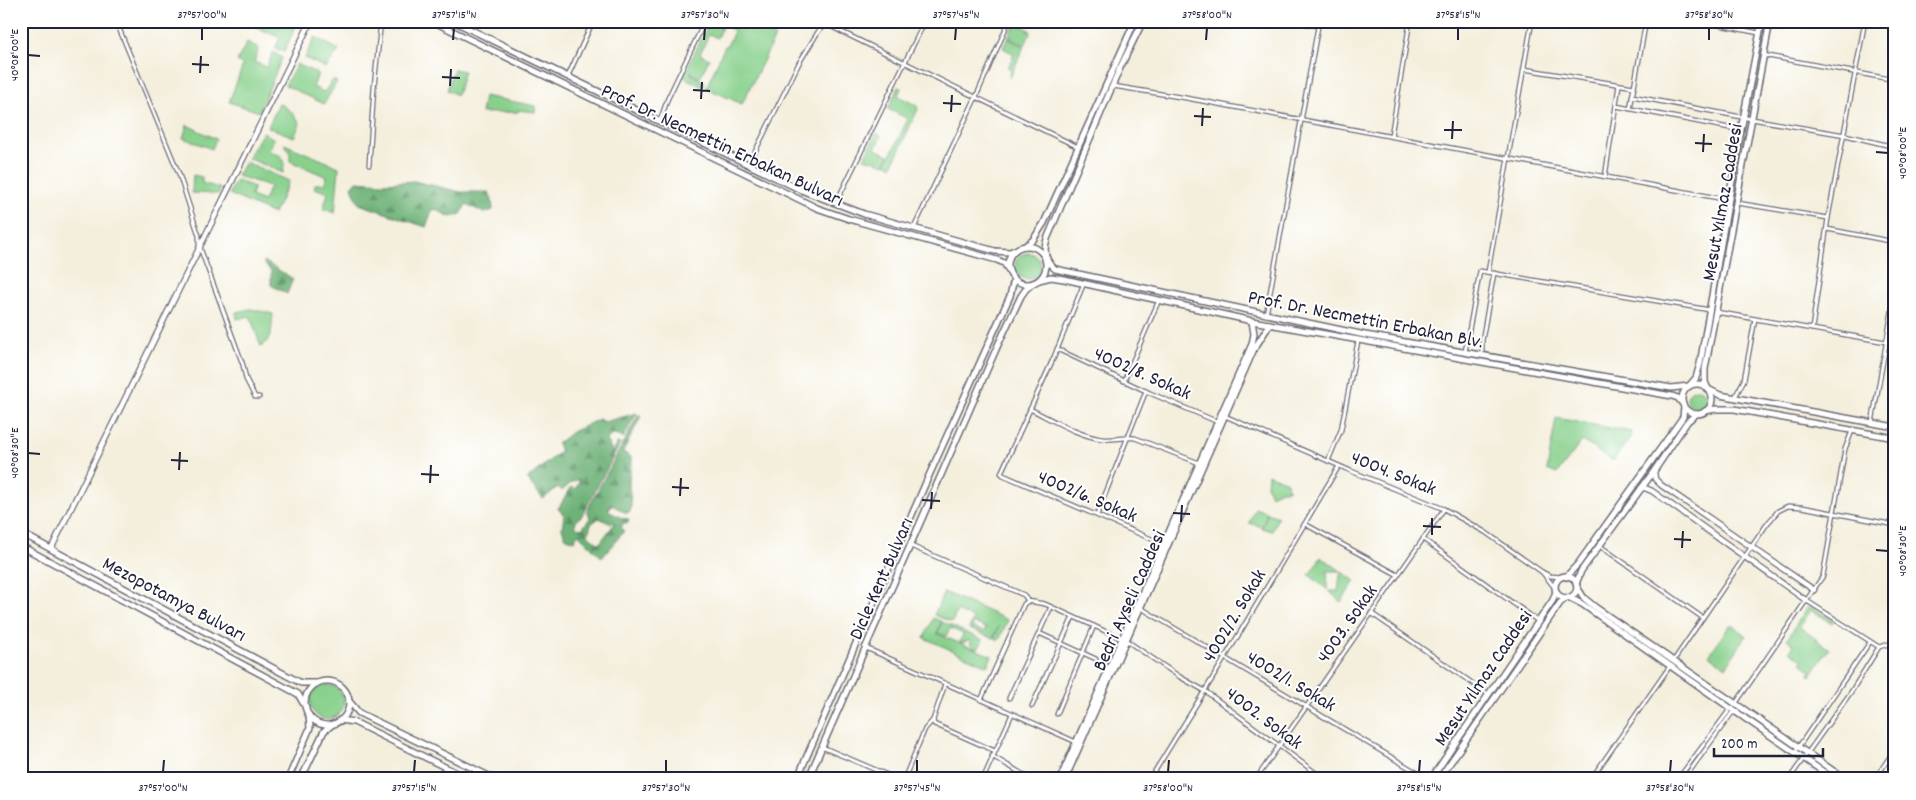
<svg xmlns="http://www.w3.org/2000/svg" width="1916" height="800" viewBox="0 0 1916 800" font-family="Dekko,sans-serif">
	<defs>
		<pattern id="forest-firs" width="22" height="20" patternUnits="userSpaceOnUse" patternTransform="scale(1.25)"><rect width="22" height="20" fill="#6eb278"/><path d="M5 1l3.5 6h-7zM16 11l3.5 6h-7z" fill="#5a9064"/></pattern>
	</defs>
	<rect width="100%" height="100%" fill="#fff"/>
	<filter id="ink" filterUnits="userSpaceOnUse"><feTurbulence type="fractalNoise" baseFrequency=".02" numOctaves="2"/><feDisplacementMap in="SourceGraphic" scale="10" xChannelSelector="R" yChannelSelector="G"/><feConvolveMatrix kernelMatrix="1 2 1 2 8 2 1 2 1" color-interpolation-filters="sRGB"/></filter>
	<filter id="wash" filterUnits="userSpaceOnUse"><feTurbulence type="fractalNoise" baseFrequency=".0096" numOctaves="4" result="noise"/><feDisplacementMap in="SourceGraphic" scale="20" xChannelSelector="R" yChannelSelector="G"/><feGaussianBlur stdDeviation="1.12" result="paint"/><feColorMatrix in="noise" values="0 0 0 0 0 0 0 0 0 0 0 0 0 0 0 0 0 1.4 0 .05"/><feComposite in="paint" operator="in"/></filter>
	<g filter="url(#wash)">
		<rect width="100%" height="100%" fill="#f4efdd"/>
		<g fill="#88d08c" stroke="#557964">
			<path d="M256 21H276L295 28 284 52 275 48 280 38 254 26Z"/>
			<path d="M710 21H737L733 30 723 25 717 38 709 34 700 54 709 59 700 78 691 73 692 70 690 74 705 82 703 87 683 77Z"/>
			<path d="M739 21 775 37 742 104 706 88 725 46H727Z"/>
			<path d="M1015 23 1028 29 1027 32 1029 30 1031 31 1025 45 1011 39 1012 36 1011 39 1008 38Z"/>
			<path d="M315 37 339 50 326 68 305 58Z"/>
			<path d="M1007 39 1024 46 1010 78 1009 76 1012 69 1008 68 1014 54 1003 48Z"/>
			<path d="M247 42 259 48 254 62 267 67 273 52 282 58 259 112 229 102 243 65 237 61Z"/>
			<path d="M297 64 318 74 313 87 324 92 333 80 337 82 324 104 285 85Z"/>
			<path d="M454 69 464 71 457 95 447 90Z"/>
			<path d="M898 87 901 88 898 96 916 105 918 109 892 166 886 164 908 119 888 109Z"/>
			<path d="M484 96 536 106 535 112 518 110V112L481 113Z"/>
			<path d="M279 103C289 109 295 114 300 124L294 137 268 127Z"/>
			<path d="M187 125 216 139 212 149 183 138Z"/>
			<path d="M263 132 274 139 269 151C283 156 286 157 283 173L248 158Z"/>
			<path d="M876 133 881 136 875 149 889 155 885 164 864 158Z"/>
			<path d="M284 144 339 167 335 213 323 209 328 193 314 188 315 184H325L327 177 290 161V152Z"/>
			<path d="M245 162 289 181 274 214 229 194 236 180 254 187 251 196 264 201 270 186 237 176Z"/>
			<path d="M193 175 202 177V183L220 188 219 194 192 193Z"/>
			<circle cx="1028" cy="266" r="13"/>
			<path d="M251 309 273 314C271 329 274 337 261 347L250 316 237 319 236 312Z"/>
			<circle cx="1697" cy="399" r="10"/>
			<path d="M1556 418 1632 432V435L1613 461 1582 441 1557 474 1547 470Z"/>
			<path d="M1268 474 1287 482 1288 490H1281L1271 495 1267 486Z"/>
			<path d="M1255 508 1278 517 1272 531 1262 528 1267 514 1262 527 1249 523Z"/>
			<path d="M1321 557 1341 571H1327L1328 590 1309 575Z"/>
			<path d="M1342 572 1355 581 1341 602 1329 591H1338L1340 575Z"/>
			<path d="M944 592 1008 620 999 640 994 638 999 626 993 638 969 629 971 623 973 624 972 627 984 632 986 628 972 622 973 618 957 611 952 622 934 615Z"/>
			<path d="M1812 607 1834 621 1832 623 1811 610 1800 627 1829 649 1810 676 1809 675 1811 671 1801 663 1802 660 1790 651 1794 645 1787 639 1807 608Z"/>
			<path d="M933 618 941 621 937 634 992 656 987 666 924 638Z"/>
			<path d="M942 622 983 640 978 649 972 647 969 640 962 643 960 642 963 634 950 628 946 636 938 633Z"/>
			<path d="M1730 625 1734 626 1746 636 1726 667 1709 655Z"/>
			<circle cx="327" cy="702" r="17"/>
		</g>
		<g fill="url(#forest-firs)" stroke="#486a5a" fill-rule="evenodd">
			<path d="M357 181 383 183 414 181 461 192H489L492 199 493 210 484 213 466 204 461 214 450 217 433 208 426 227 359 204 352 187Z"/>
			<path d="M264 261 293 279 287 294 271 285V271L264 264Z"/>
			<path d="M637 413 623 438 614 434 609 437 607 440 612 452 617 443 620 444 581 517 578 518 575 524 576 527 582 529 590 518 587 510 639 414 641 416 623 452 631 457C632 467 629 474 629 483 629 493 633 502 630 512L626 513 612 505 608 511 622 518 629 519 628 523H623L621 528 624 531 602 558 578 534 574 541 565 537 562 528 564 515 558 509 571 487 576 489 580 479 572 482 562 491 558 487 543 499 527 479 561 451 557 444 572 432 599 419 604 422ZM599 518 611 524 613 522 615 523 599 544 588 535 591 524Z"/>
		</g>
	</g>
	<g filter="url(#ink)">
		<g fill="none" stroke-linecap="round" stroke-linejoin="round">
			<g stroke="#6c6a74" stroke-width="5.5">
				<g id="minor">
					<path d="M116 21 179 174 199 236V245L243 365 246 379 255 397H259"/>
					<path d="M826 21 830 26 842 32 1078 147"/>
					<path d="M1293 21 1318 26"/>
					<path d="M1699 21 1759 33"/>
					<path d="M1763 55 1895 80"/>
					<path d="M1524 69 1634 87"/>
					<path d="M568 76 593 21"/>
					<path d="M1113 86 1186 98 1729 200"/>
					<path d="M1632 96 1752 119 1845 135 1895 147"/>
					<path d="M1616 106 1740 130"/>
					<path d="M1630 109 1646 21"/>
					<path d="M660 121 668 98 705 21"/>
					<path d="M1391 136 1410 21"/>
					<path d="M749 164 799 63 818 32 826 23 825 22"/>
					<path d="M369 165 374 87 381 21"/>
					<path d="M1605 177 1619 85"/>
					<path d="M836 203 925 21"/>
					<path d="M1737 203 1828 218"/>
					<path d="M914 228 976 97 1009 21"/>
					<path d="M1827 229 1895 242"/>
					<path d="M1488 272 1532 21"/>
					<path d="M1084 283 1054 357 1001 473 1003 475 1163 544"/>
					<path d="M1716 312 1886 342"/>
					<path d="M1266 315 1319 21"/>
					<path d="M1812 329 1828 218 1865 21"/>
					<path d="M1895 342H1891L1889 345 1890 348H1895"/>
					<path d="M1057 349 1150 393 1218 422"/>
					<path d="M1465 352 1480 271 1710 310"/>
					<path d="M1482 355V341L1494 273"/>
					<path d="M1124 381 1159 300"/>
					<path d="M1735 397 1744 380 1755 319"/>
					<path d="M1030 409C1053 420 1078 436 1103 439 1114 440 1124 437 1135 438L1199 463"/>
					<path d="M1225 416 1351 471 1444 509 1485 532 1542 572"/>
					<path d="M1872 423 1895 294"/>
					<path d="M1328 461 1341 430 1358 341"/>
					<path d="M1097 515 1146 391"/>
					<path d="M1305 524 1398 575"/>
					<path d="M1423 539 1538 621"/>
					<path d="M911 546 1024 595 1028 601"/>
					<path d="M1600 546 1703 618"/>
					<path d="M1555 588 1542 572 1550 576 1562 577"/>
					<path d="M1028 601 1045 604 1127 641 1180 677 1205 691 1324 779"/>
					<path d="M1807 601 1879 647"/>
					<path d="M1141 608 1428 779"/>
					<path d="M1371 613 1488 694"/>
					<path d="M1039 633 1096 659"/>
					<path d="M866 648 1076 742"/>
					<path d="M1674 660 1767 524 1778 511 1788 506 1802 507 1895 525"/>
					<path d="M945 684 933 720 934 724 995 751"/>
					<path d="M1009 698 1051 607"/>
					<path d="M981 700 1024 604 1028 601"/>
					<path d="M1736 703 1823 576 1845 449 1852 431"/>
					<path d="M1032 706 1073 617"/>
					<path d="M1057 714 1094 626"/>
					<path d="M822 747 897 779"/>
					<path d="M1795 752 1870 642"/>
					<path d="M992 756 1031 779"/>
					<path d="M904 779 925 729 933 720"/>
					<path d="M983 779 1012 714"/>
					<path d="M1150 779 1217 671 1339 466"/>
					<path d="M1256 779 1444 509"/>
					<path d="M1591 779 1670 666"/>
					<path d="M1678 779 1728 712V707"/>
					<path d="M1684 779 1732 713H1735"/>
					<path d="M1789 779 1851 692 1879 647 1895 642"/>
					<path d="M1875 779 1895 749"/>
				</g>
			</g>
			<g stroke="#6c6a74" stroke-width="7">
				<g id="tertiary">
					<path d="M1654 471 1655 479 1661 485 1814 590"/>
					<path d="M1641 488H1645L1652 491 1807 601"/>
					<path d="M51 549C139 374 223 197 311 21"/>
				</g>
			</g>
			<g stroke="#6c6a74" stroke-width="8">
				<g id="secondary">
					<path d="M1689 386 1696 378 1700 364 1741 130 1762 21"/>
					<path d="M1708 389 1705 382V369L1770 21"/>
					<circle cx="1566" cy="587" r="11"/>
					<path d="M1566 577 1578 564 1683 417 1684 407"/>
					<path d="M1576 584 1581 571 1654 471 1687 422 1696 414"/>
					<path d="M1577 587 1584 598 1595 607 1845 779"/>
					<path d="M1570 598 1582 604 1746 719 1834 779"/>
					<path d="M1060 779 1252 344 1254 334 1252 321"/>
					<path d="M1065 779 1254 349 1270 324"/>
					<path d="M1431 779 1553 600 1556 591"/>
					<path d="M1439 779 1560 603 1566 598"/>
				</g>
			</g>
			<g stroke="#6c6a74" stroke-width="8">
				<g id="primary">
					<path d="M432 21 817 208 849 219 997 260 1004 263 1009 271"/>
					<path d="M453 21 801 190 864 214 966 243 995 251 1009 252 1015 250"/>
					<path d="M1143 21 1120 68 1047 239C1043 251 1045 261 1055 269L1365 335 1671 388 1689 386"/>
					<circle cx="1027" cy="265" r="19"/>
					<path d="M1025 246 1033 240 1044 223 1135 21"/>
					<path d="M1039 280 1051 277 1064 279 1252 321 1672 396 1678 398 1682 403"/>
					<circle cx="1697" cy="399" r="15"/>
					<path d="M1708 389 1720 395 1895 427"/>
					<path d="M1705 411 1716 409H1734L1895 438"/>
					<path d="M21 533 301 683H317"/>
					<path d="M21 546 298 694 306 708"/>
					<circle cx="327" cy="703" r="22"/>
					<path d="M349 701 359 713 495 779"/>
					<path d="M340 720 354 722 469 779"/>
					<path d="M288 779 310 728 309 715"/>
					<path d="M301 779 324 731 333 724"/>
					<path d="M797 779 927 480 1010 296 1014 279"/>
					<path d="M808 779 997 347 1021 296 1026 289 1033 283"/>
				</g>
			</g>
			<use href="#minor" stroke="#fff" stroke-width="3"/>
			<use href="#tertiary" stroke="#fff" stroke-width="4.5"/>
			<use href="#secondary" stroke="#fff" stroke-width="5"/>
			<use href="#primary" stroke="#fff" stroke-width="5"/>
		</g>
	</g>
	<path fill="none" stroke="#22223b" stroke-width="2" d="M202 40V28M453 40 454 28M704 40 705 28M955 40 956 28M1206 40 1207 28M1458 40V28M1709 40V28M28 55 40 56M192 64 209 65M200 73 201 56M442 77 460 78M450 86 451 69M693 90 710 91M701 99 702 82M943 103 961 104M951 112 952 95M1194 116 1211 117M1202 126 1203 108M1444 130H1462M1452 139 1453 121M1695 143 1712 144M1703 152 1704 134M1876 152 1888 153M28 453 40 454M171 460 188 461M179 470 180 452M421 474 439 475M430 483 431 465M672 487 689 488M680 496 681 478M922 500 940 501M931 509 932 492M1173 513 1190 514M1181 522 1182 505M1423 526 1441 527M1432 535V518M1674 539 1691 540M1682 548 1683 531M1876 550 1888 551M163 772 164 760M414 772 415 760M666 772V760M917 772V760M1168 772 1169 760M1419 772 1420 760M1670 772 1671 760"/>
	<g text-anchor="middle" stroke-width="4" stroke-linejoin="round" paint-order="stroke">
		<g font-size="20" fill="#22223b" stroke="#fff">
			<text transform="translate(723 144) rotate(25)" y="7">Prof. Dr. Necmettin Erbakan Bulvarı</text>
			<text transform="translate(1721 202) rotate(-80)" y="7">Mesut Yılmaz Caddesi</text>
			<text transform="translate(1366 318) rotate(11)" y="7">Prof. Dr. Necmettin Erbakan Blv.</text>
			<text transform="translate(1143 372) rotate(24)" y="7">4002/8. Sokak</text>
			<text transform="translate(1394 472) rotate(22)" y="7">4004. Sokak</text>
			<text transform="translate(1088 495) rotate(23)" y="7">4002/6. Sokak</text>
			<text transform="translate(880 578) rotate(-66)" y="7">Dicle Kent Bulvarı</text>
			<text transform="translate(175 598) rotate(28)" y="7">Mezopotamya Bulvarı</text>
			<text transform="translate(1128 600) rotate(-66)" y="7">Bedri Ayseli Caddesi</text>
			<text transform="translate(1233 615) rotate(-59)" y="7">4002/2. Sokak</text>
			<text transform="translate(1346 623) rotate(-55)" y="7">4003. Sokak</text>
			<text transform="translate(1482 677) rotate(-56)" y="7">Mesut Yılmaz Caddesi</text>
			<text transform="translate(1292 680) rotate(31)" y="7">4002/1. Sokak</text>
			<text transform="translate(1265 717) rotate(37)" y="7">4002. Sokak</text>
		</g>
	</g>
	<rect width="1916" height="800" fill="none" stroke="#fff" stroke-width="55"/>
	<path d="M1714 748v8h109v-8" fill="none" stroke="#22223b" stroke-width="2.5"/>
	<text x="1721" y="748" font-size="15" fill="#22223b" stroke="#ffffff" stroke-width="4" paint-order="stroke">200 m</text>
	<rect x="28" y="28" width="1860" height="744" fill="none" stroke="#22223b" stroke-width="2"/>
	<g font-size="12" text-anchor="middle" fill="#22223b">
		<text x="202" y="18">37°57'00"N</text>
		<text x="454" y="18">37°57'15"N</text>
		<text x="705" y="18">37°57'30"N</text>
		<text x="956" y="18">37°57'45"N</text>
		<text x="1207" y="18">37°58'00"N</text>
		<text x="1458" y="18">37°58'15"N</text>
		<text x="1709" y="18">37°58'30"N</text>
		<text transform="translate(14 55) rotate(-90)" y="4">40°08'00"E</text>
		<text transform="translate(1902 153) rotate(-90)" y="4">40°08'00"E</text>
		<text transform="translate(14 453) rotate(-90)" y="4">40°08'30"E</text>
		<text transform="translate(1902 551) rotate(-90)" y="4">40°08'30"E</text>
		<text x="163" y="791">37°57'00"N</text>
		<text x="414" y="791">37°57'15"N</text>
		<text x="666" y="791">37°57'30"N</text>
		<text x="917" y="791">37°57'45"N</text>
		<text x="1168" y="791">37°58'00"N</text>
		<text x="1419" y="791">37°58'15"N</text>
		<text x="1670" y="791">37°58'30"N</text>
	</g>
</svg>
